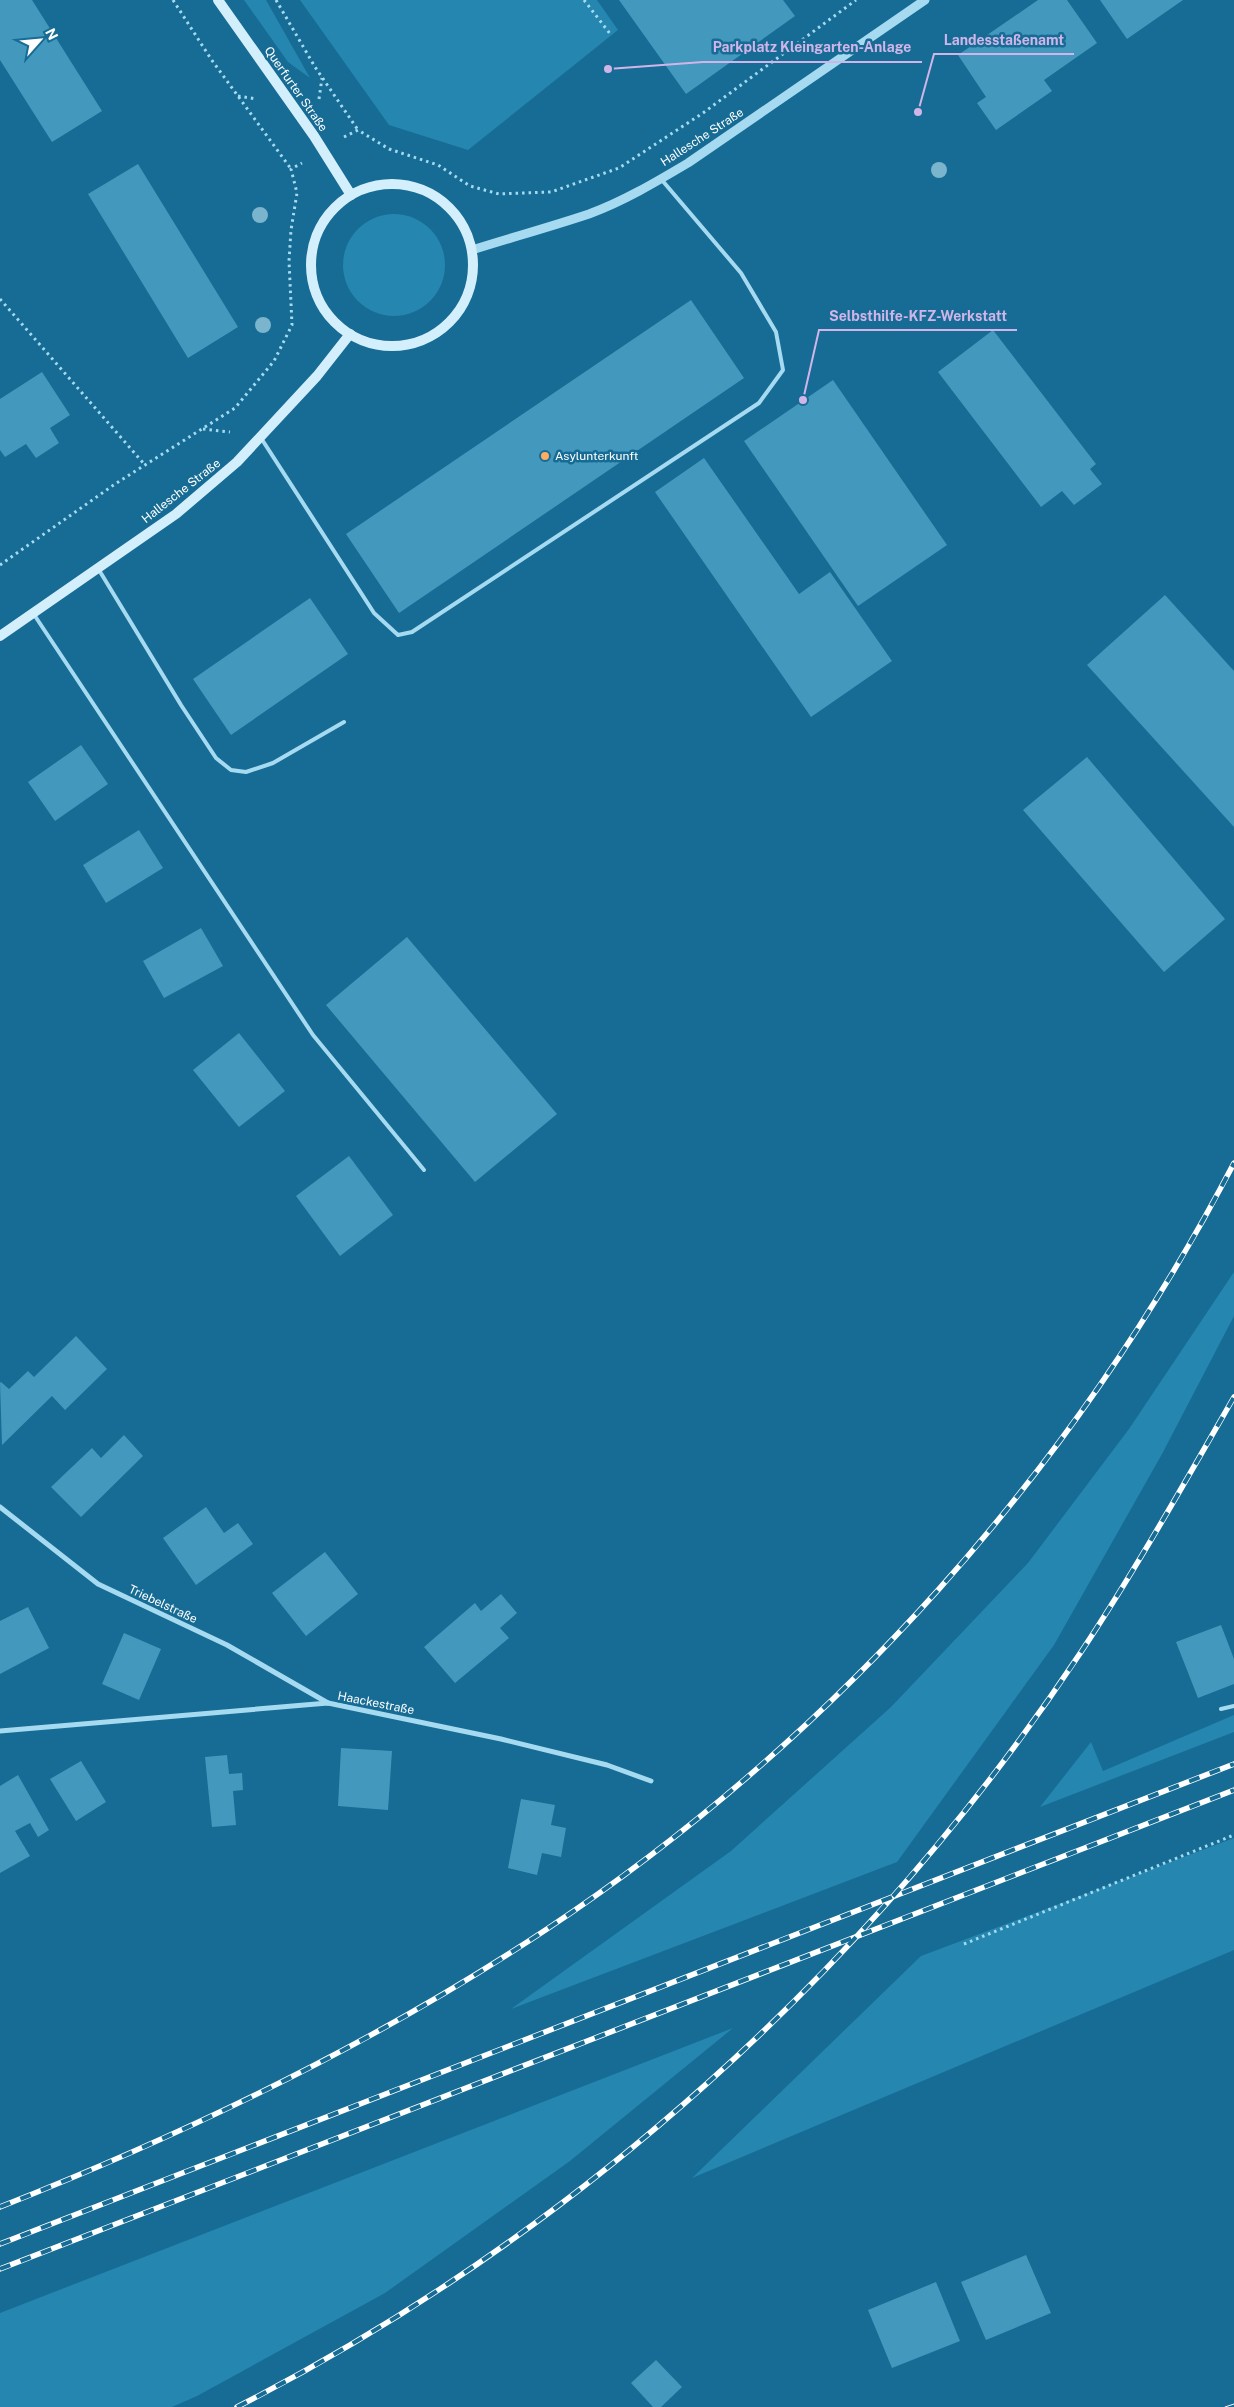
<svg xmlns="http://www.w3.org/2000/svg" width="1234" height="2407" viewBox="0 0 1234 2407" font-family="'Public Sans',sans-serif">
	<rect width="100%" height="100%" fill="#166c94"/>
	<g fill="#2586b0">
		<path d="M244 0H266L310 78 288 62Z"/>
		<path d="M300 0H597L618 30 468 150 389 125Z"/>
		<circle cx="394" cy="265" r="51"/>
		<path d="M1234 1272V1316L1162 1454 1054 1645 897 1862 511 2009 731 1851 891 1707 1028 1563 1129 1429Z"/>
		<path d="M1234 1715V1732L1040 1807 1091 1742 1103 1771Z"/>
		<path d="M1234 1838V1950L692 2178 921 1956Z"/>
		<path d="M733 2028 570 2161 385 2293 197 2396 172 2407H0V2313Z"/>
	</g>
	<g fill="#4398bd">
		<path d="M0 0H32L102 111 52 142 0 60Z"/>
		<path d="M619 0H783L795 16 686 94Z"/>
		<path d="M1038 0H1067L1097 43 1044 80 1052 91 996 130 977 103 986 97 958 55Z"/>
		<path d="M1100 0H1183L1127 39Z"/>
		<path d="M138 164 238 327 188 358 88 194Z"/>
		<path d="M691 300 744 378 399 613 346 534Z"/>
		<path d="M993 330 1096 464 1090 469 1102 484 1074 505 1062 491 1041 507 938 372Z"/>
		<path d="M42 372 70 415 50 428 59 443 36 458 26 444 5 457 0 450V399Z"/>
		<path d="M833 380 947 545 858 606 744 441Z"/>
		<path d="M704 458 799 594 830 572 892 661 811 717 655 492Z"/>
		<path d="M1165 595 1234 671V827L1087 665Z"/>
		<path d="M310 598 348 654 231 735 193 679Z"/>
		<path d="M81 745 108 784 55 821 28 782Z"/>
		<path d="M1087 757 1225 919 1164 972 1023 810Z"/>
		<path d="M139 830 163 868 106 903 83 865Z"/>
		<path d="M201 928 223 966 164 998 143 961Z"/>
		<path d="M407 937 557 1114 475 1182 326 1005Z"/>
		<path d="M239 1033 285 1091 239 1127 193 1070Z"/>
		<path d="M349 1156 393 1215 340 1256 296 1196Z"/>
		<path d="M76 1336 107 1369 65 1410 52 1396 2 1445 0 1383 1 1382 9 1389 28 1371 34 1377Z"/>
		<path d="M124 1435 143 1456 81 1517 51 1487 92 1448 101 1458Z"/>
		<path d="M206 1507 224 1533 238 1523 253 1544 196 1585 163 1538Z"/>
		<path d="M325 1552 358 1594 306 1636 272 1593Z"/>
		<path d="M501 1594 517 1613 500 1628 509 1638 455 1683 424 1647 475 1603 481 1611Z"/>
		<path d="M28 1607 49 1648 0 1674V1621Z"/>
		<path d="M1221 1625 1234 1659V1684L1198 1698 1176 1642Z"/>
		<path d="M124 1633 161 1649 139 1700 102 1684Z"/>
		<path d="M341 1748 392 1751 388 1810 338 1806Z"/>
		<path d="M227 1755 229 1774 242 1773 243 1790 233 1791 236 1825 212 1827 205 1757Z"/>
		<path d="M81 1761 106 1802 76 1821 50 1779Z"/>
		<path d="M18 1775 49 1830 38 1837 30 1823 15 1831 30 1856 0 1873V1786Z"/>
		<path d="M521 1799 555 1805 551 1825 566 1828 561 1857 542 1853 537 1875 508 1868Z"/>
		<path d="M1026 2255 1051 2313 986 2340 961 2282Z"/>
		<path d="M936 2282 960 2341 892 2368 868 2310Z"/>
		<path d="M656 2360 682 2387 661 2407H653L631 2383Z"/>
	</g>
	<g fill="none" stroke-linecap="round" stroke-linejoin="round">
		<g stroke="#a6daf1" stroke-width="3" stroke-dasharray="2.5 4" stroke-linecap="butt">
			<path d="M173 0 211 59 291 169"/>
			<path d="M276 0 315 67 358 130"/>
			<path d="M584 0 611 35"/>
			<path d="M238 96 257 99"/>
			<path d="M319 99 322 78"/>
			<path d="M344 137 358 130 389 149 438 165 470 186 499 194 551 192 619 168 703 113 856 0"/>
			<path d="M0 299 145 465"/>
			<path d="M203 429 230 432"/>
			<path d="M0 565 115 484 235 408 274 361 292 325 289 261 291 230 297 193 291 169 302 163"/>
			<path d="M964 1944 1234 1835"/>
		</g>
		<g stroke="#a6daf1" stroke-width="4">
			<path d="M261 438 374 613 398 635 412 632 759 403 783 370 776 332 741 273 661 179"/>
			<path d="M99 570 181 705 216 758 231 770 246 772 273 763 344 722"/>
			<path d="M33 613 313 1035 424 1170"/>
			<path d="M1221 1709 1234 1706"/>
		</g>
		<g stroke="#a6daf1" stroke-width="5">
			<path d="M0 1507 98 1584 227 1645 328 1703"/>
			<path d="M0 1731 328 1703 501 1739 607 1765 651 1781"/>
		</g>
		<path stroke="#a6daf1" stroke-width="9" d="M472 250C510 238 550 227 589 214 624 201 656 182 688 163L925 0"/>
		<g stroke="#d4effc" stroke-width="10">
			<path d="M218 0 314 136 351 195"/>
			<circle cx="392" cy="265" r="81"/>
			<path d="M0 636 176 514 237 462 317 376 350 334"/>
		</g>
		<path stroke="#fff" stroke-width="1" d="M1225 2407 1234 2404"/>
		<g stroke="#fff" stroke-width="5.5">
			<g id="rail">
				<path d="M0 2207C190 2132 377 2042 547 1929 836 1737 1074 1470 1234 1163"/>
				<path d="M0 2244 1234 1764"/>
				<path d="M0 2269 1234 1790"/>
				<path d="M237 2407C576 2234 871 1968 1081 1652 1136 1569 1185 1482 1234 1397"/>
			</g>
		</g>
		<use href="#rail" stroke="#166c94" stroke-width="4" stroke-dasharray="11" stroke-linecap="butt"/>
	</g>
	<g fill="#7bb4cd">
		<circle cx="939" cy="170" r="8"/>
		<circle cx="260" cy="215" r="8"/>
		<circle cx="263" cy="325" r="8"/>
	</g>
	<circle fill="#ffac65" stroke="#166c94" stroke-width="2" cx="545" cy="456" r="5"/>
	<g text-anchor="middle" stroke-width="5" stroke-linejoin="round" paint-order="stroke">
		<g font-size="12" fill="#fff" stroke="#166c94">
			<text transform="translate(296 89) rotate(55)" y="4">Querfurter Straße</text>
			<text transform="translate(702 137) rotate(-33)" y="4">Hallesche Straße</text>
			<text transform="translate(181 491) rotate(-38)" y="4">Hallesche Straße</text>
			<text transform="translate(163 1604) rotate(25)" y="4">Triebelstraße</text>
			<text transform="translate(376 1703) rotate(11)" y="4">Haackestraße</text>
		</g>
		<g font-size="12" fill="#fff" stroke="#166c94" text-anchor="start">
			<text x="555" y="460">Asylunterkunft</text>
		</g>
	</g>
	<path fill="none" stroke="#d1b5e9" stroke-width="2" d="M918 112L934 54H1074M608 69L703 62H922M803 400L819 330H1017"/>
	<g fill="#d1b5e9" stroke="#166c94" stroke-width="2">
		<circle cx="918" cy="112" r="5"/>
		<circle cx="608" cy="69" r="5"/>
		<circle cx="803" cy="400" r="5"/>
	</g>
	<g font-size="14" text-anchor="middle" font-weight="bold" fill="#d1b5e9" stroke="#166c94" stroke-width="5" stroke-linejoin="round" paint-order="stroke">
		<text x="1004" y="45">Landesstaßenamt</text>
		<text x="812" y="52">Parkplatz Kleingarten-Anlage</text>
		<text x="918" y="321">Selbsthilfe-KFZ-Werkstatt</text>
	</g>
	<g transform="translate(40 40) rotate(63)" stroke="#166c94" stroke-width="4" paint-order="stroke">
	<path d="M0-4L9 19L0 12L-9 19Z" fill="#ffffff"/>
	<text y="-8" font-size="14" font-weight="bold" text-anchor="middle" fill="#ffffff">N</text>
	</g>
</svg>
